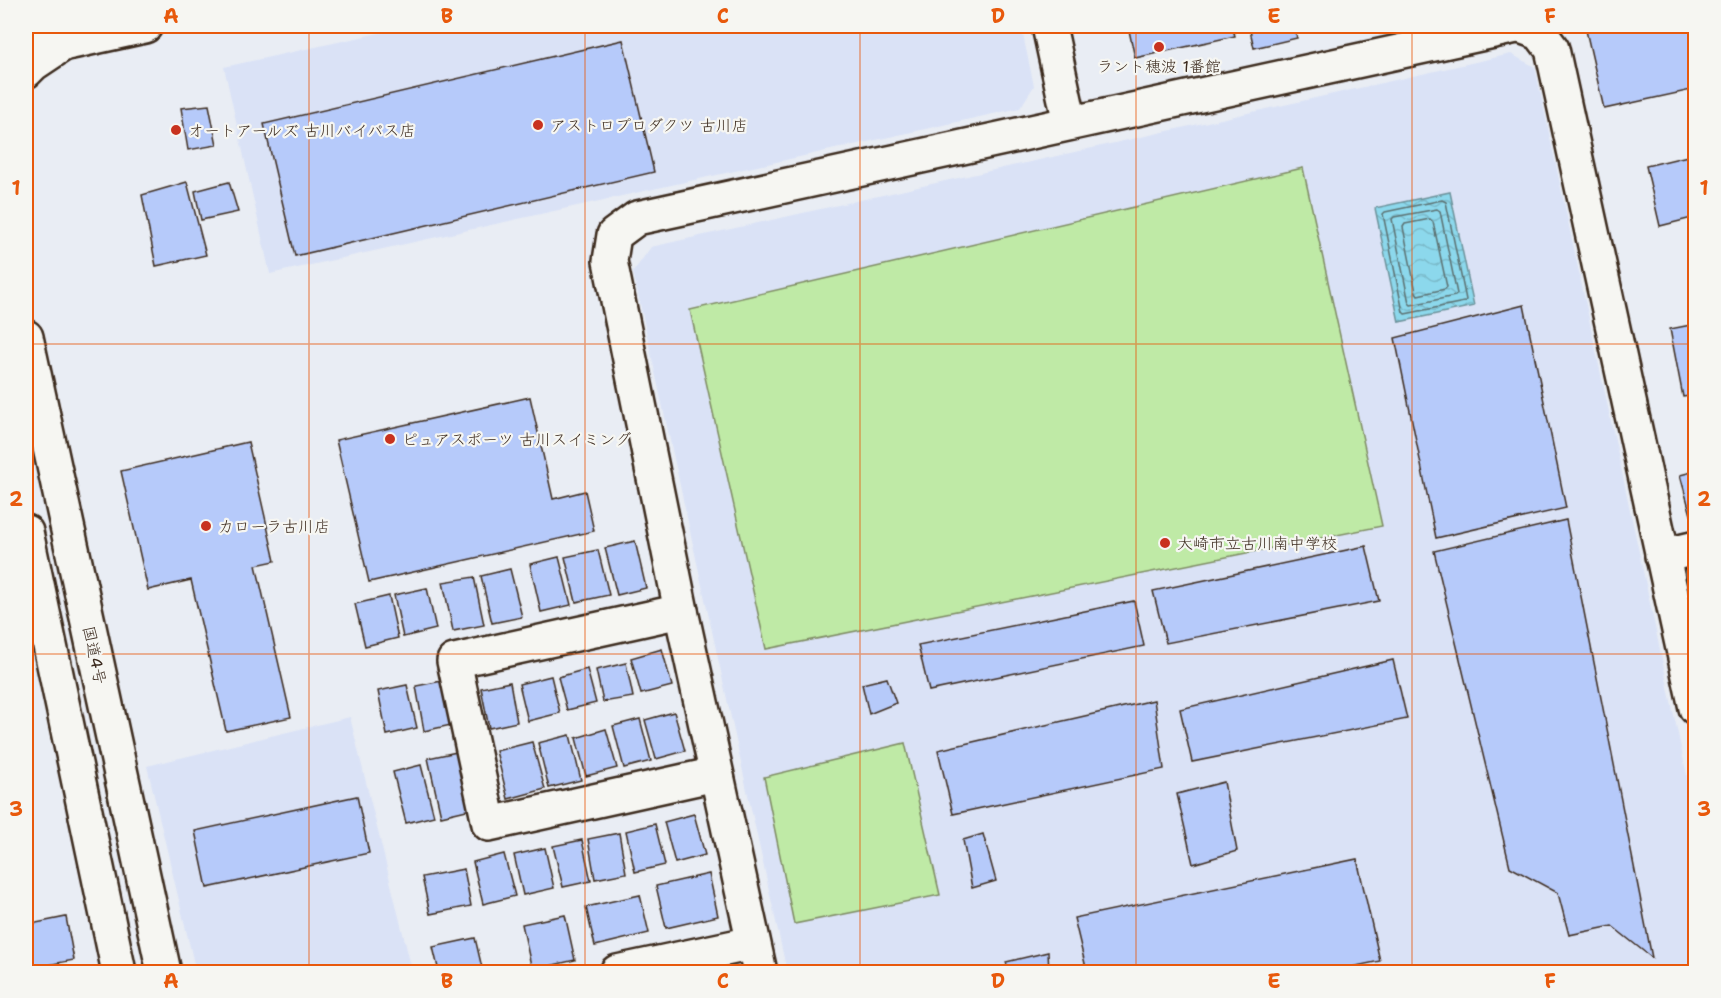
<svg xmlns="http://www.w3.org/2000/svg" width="1721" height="998" viewBox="0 0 1721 998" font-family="'Shantell Sans','Klee One',sans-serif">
	<defs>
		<pattern id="water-waves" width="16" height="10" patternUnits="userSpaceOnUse" patternTransform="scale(1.5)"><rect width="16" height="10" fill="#8cd8ec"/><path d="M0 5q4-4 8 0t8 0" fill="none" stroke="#7abaca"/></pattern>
	</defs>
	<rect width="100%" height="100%" fill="#e9edf4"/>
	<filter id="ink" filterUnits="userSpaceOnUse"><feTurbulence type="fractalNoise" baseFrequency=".0167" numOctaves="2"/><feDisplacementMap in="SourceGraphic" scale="12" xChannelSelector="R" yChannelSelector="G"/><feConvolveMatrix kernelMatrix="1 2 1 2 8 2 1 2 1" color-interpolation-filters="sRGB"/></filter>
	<g filter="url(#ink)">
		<g fill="#dae2f6">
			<path d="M411 26H1021L1034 86 1020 108 270 274 224 67Z"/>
			<path d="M1511 54 1535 67 1695 813V972H787L633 272 651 247Z"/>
			<path d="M350 717 411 966 385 972H196L147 766Z"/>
		</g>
		<g fill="#bfeaa6" stroke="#7d8a62" stroke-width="1.5">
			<path d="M1303 168 1382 526 766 649 690 310Z"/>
			<path d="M905 743 940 895 794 924 764 777Z"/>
		</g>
		<path fill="url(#water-waves)" stroke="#6c929a" stroke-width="1.5" d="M1450 192 1474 306 1399 322 1375 208Z"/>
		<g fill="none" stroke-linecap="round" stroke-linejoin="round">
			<g stroke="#5b7070" stroke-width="1.5">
				<path d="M1442 200 1446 202 1466 300 1464 302 1405 314 1403 312 1383 214 1385 212Z"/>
				<path d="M1437 209 1440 211 1457 294 1455 296 1411 305 1409 303 1392 219 1394 217Z"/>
				<path d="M1430 219 1433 222 1447 287 1445 289 1418 295 1416 292 1403 227 1405 224Z"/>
			</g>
		</g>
		<g fill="#b6cafa" stroke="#3b2a1e" stroke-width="1.5">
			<path d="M1128 26H1232L1235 36 1135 58Z"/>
			<path d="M1249 26H1294L1297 38 1254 48Z"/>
			<path d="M1585 26H1696V89L1604 109Z"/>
			<path d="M623 40 654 172 295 256 264 124Z"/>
			<path d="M209 105 217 145 188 150 181 108Z"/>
			<path d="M1696 154V217L1660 226 1646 166Z"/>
			<path d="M187 182 206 255 156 266 142 195Z"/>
			<path d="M229 182 238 212 201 220 195 191Z"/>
			<path d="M1524 305 1566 508 1436 538 1395 338Z"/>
			<path d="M1696 324V395L1683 397 1670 329Z"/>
			<path d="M530 397 553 499 585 491 594 531 369 582 336 440Z"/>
			<path d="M248 442 275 561 256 565 291 717 226 731 191 580 148 590 121 471Z"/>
			<path d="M1696 471V514L1691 515 1680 475Z"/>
			<path d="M1566 520 1652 958 1612 926 1569 935 1558 893 1510 867 1434 551Z"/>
			<path d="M635 541 646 588 617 595 605 548Z"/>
			<path d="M1366 546 1379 601 1166 643 1153 591Z"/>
			<path d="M598 550 609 595 576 602 565 557Z"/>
			<path d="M559 557 571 605 541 612 530 564Z"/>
			<path d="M510 569 522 617 492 623 481 576Z"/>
			<path d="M474 577 484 625 453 631 443 582Z"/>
			<path d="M427 588 436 629 403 637 394 595Z"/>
			<path d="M389 596 398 638 365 646 355 604Z"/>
			<path d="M1134 601 1144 646 929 691 918 645Z"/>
			<path d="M662 649 672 686 641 694 631 658Z"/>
			<path d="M1393 660 1407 719 1192 762 1180 709Z"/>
			<path d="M626 663 633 697 603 702 596 670Z"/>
			<path d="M587 669 596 703 567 710 558 677Z"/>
			<path d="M551 676 560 713 528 721 519 684Z"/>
			<path d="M887 678 896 703 869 714 862 684Z"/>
			<path d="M442 681 451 725 424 731 416 686Z"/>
			<path d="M510 682 517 722 489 728 481 688Z"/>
			<path d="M407 685 417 728 387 735 378 691Z"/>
			<path d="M1154 700 1164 769 953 814 938 750Z"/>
			<path d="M674 712 685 751 656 759 645 720Z"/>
			<path d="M640 719 651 761 624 768 613 726Z"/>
			<path d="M606 729 617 768 586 776 576 738Z"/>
			<path d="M570 735 581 780 549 788 538 743Z"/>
			<path d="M532 742 545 789 508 799 496 751Z"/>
			<path d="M457 752 471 809 441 816 428 758Z"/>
			<path d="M421 765 434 816 406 823 393 772Z"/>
			<path d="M1224 782 1237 851 1193 864 1177 794Z"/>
			<path d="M357 796 369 853 207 888 195 831Z"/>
			<path d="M694 814 705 855 675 863 664 822Z"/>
			<path d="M655 824 665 865 635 872 626 831Z"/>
			<path d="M619 833 626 873 595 879 588 839Z"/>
			<path d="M983 834 996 881 972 888 963 840Z"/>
			<path d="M582 840 591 881 563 887 553 846Z"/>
			<path d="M545 848 554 888 523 895 514 855Z"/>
			<path d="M504 854 515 896 483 904 473 862Z"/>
			<path d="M1357 859 1380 961 1328 972H1087L1074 918Z"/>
			<path d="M464 869 471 906 430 914 422 877Z"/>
			<path d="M709 874 718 916 666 928 656 886Z"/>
			<path d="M640 895 649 933 595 946 586 907Z"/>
			<path d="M565 915 575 960 532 970 522 924Z"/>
			<path d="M66 917 74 960 26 969V925Z"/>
			<path d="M475 938 483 972H439L433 947Z"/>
			<path d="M1048 952 1049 972H1009L1006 962Z"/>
		</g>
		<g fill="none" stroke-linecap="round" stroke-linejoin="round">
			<g stroke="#3b2a1e" stroke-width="38">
				<g id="minor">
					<path d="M1049 26 1070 123"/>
					<path d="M1520 26 1540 33 1552 49 1696 708"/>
					<path d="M26 29 63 44"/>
					<path d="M26 71 33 64 63 44 145 26"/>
					<path d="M1662 556 1696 548"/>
					<path d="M681 611 454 661 489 824 716 774"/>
					<path d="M617 972 753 943"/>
					<path d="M760 972 681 611 610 261 614 235 637 218 1517 26"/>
				</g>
			</g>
			<g stroke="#3b2a1e" stroke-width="38">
				<g id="highway">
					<path d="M26 337 164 972"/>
					<path d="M26 532 119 972"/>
				</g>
			</g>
			<use href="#minor" stroke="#f6f6f2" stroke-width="33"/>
			<use href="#highway" stroke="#f6f6f2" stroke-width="33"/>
		</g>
	</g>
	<path fill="none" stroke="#e8590c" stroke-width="1.5" stroke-opacity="0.55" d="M309 26V972M585 26V972M860 26V972M1136 26V972M1412 26V972M26 344H1696M26 654H1696"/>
	<g fill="#c8321e" stroke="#f6f6f2" stroke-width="2">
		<circle cx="1159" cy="47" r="6"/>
		<circle cx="538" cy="125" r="6"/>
		<circle cx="176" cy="130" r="6"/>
		<circle cx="390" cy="439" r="6"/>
		<circle cx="206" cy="526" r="6"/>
		<circle cx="1165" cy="543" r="6"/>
	</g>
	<g text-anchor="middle" stroke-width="4.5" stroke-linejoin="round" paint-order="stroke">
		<g font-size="16" fill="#3b2a1e" stroke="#f6f6f2" text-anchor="start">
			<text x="1159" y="72" text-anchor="middle">ラント穂波 1番館</text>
			<text x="550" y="131">アストロプロダクツ 古川店</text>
			<text x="188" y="136">オートアールズ 古川バイパス店</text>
			<text x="402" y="445">ピュアスポーツ 古川スイミング</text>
			<text x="218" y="532">カローラ古川店</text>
			<text x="1177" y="549">大崎市立古川南中学校</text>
		</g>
		<g font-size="16" fill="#3b2a1e" stroke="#f6f6f2">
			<text transform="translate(95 655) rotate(78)" y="6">国道4号</text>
		</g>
	</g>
	<rect width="1721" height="998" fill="none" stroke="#f6f6f2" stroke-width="66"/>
	<rect x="33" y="33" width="1655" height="932" fill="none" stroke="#e8590c" stroke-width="2"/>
	<g font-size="20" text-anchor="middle" font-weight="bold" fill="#e8590c">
		<text x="171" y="23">A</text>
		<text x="447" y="23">B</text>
		<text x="723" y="23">C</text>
		<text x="998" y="23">D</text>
		<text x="1274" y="23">E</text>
		<text x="1550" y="23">F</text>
		<text x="16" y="195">1</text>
		<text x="1704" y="195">1</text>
		<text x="16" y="506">2</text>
		<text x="1704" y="506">2</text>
		<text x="16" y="816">3</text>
		<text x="1704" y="816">3</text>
		<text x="171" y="988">A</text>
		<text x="447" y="988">B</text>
		<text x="723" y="988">C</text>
		<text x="998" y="988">D</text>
		<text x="1274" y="988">E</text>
		<text x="1550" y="988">F</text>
	</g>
</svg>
